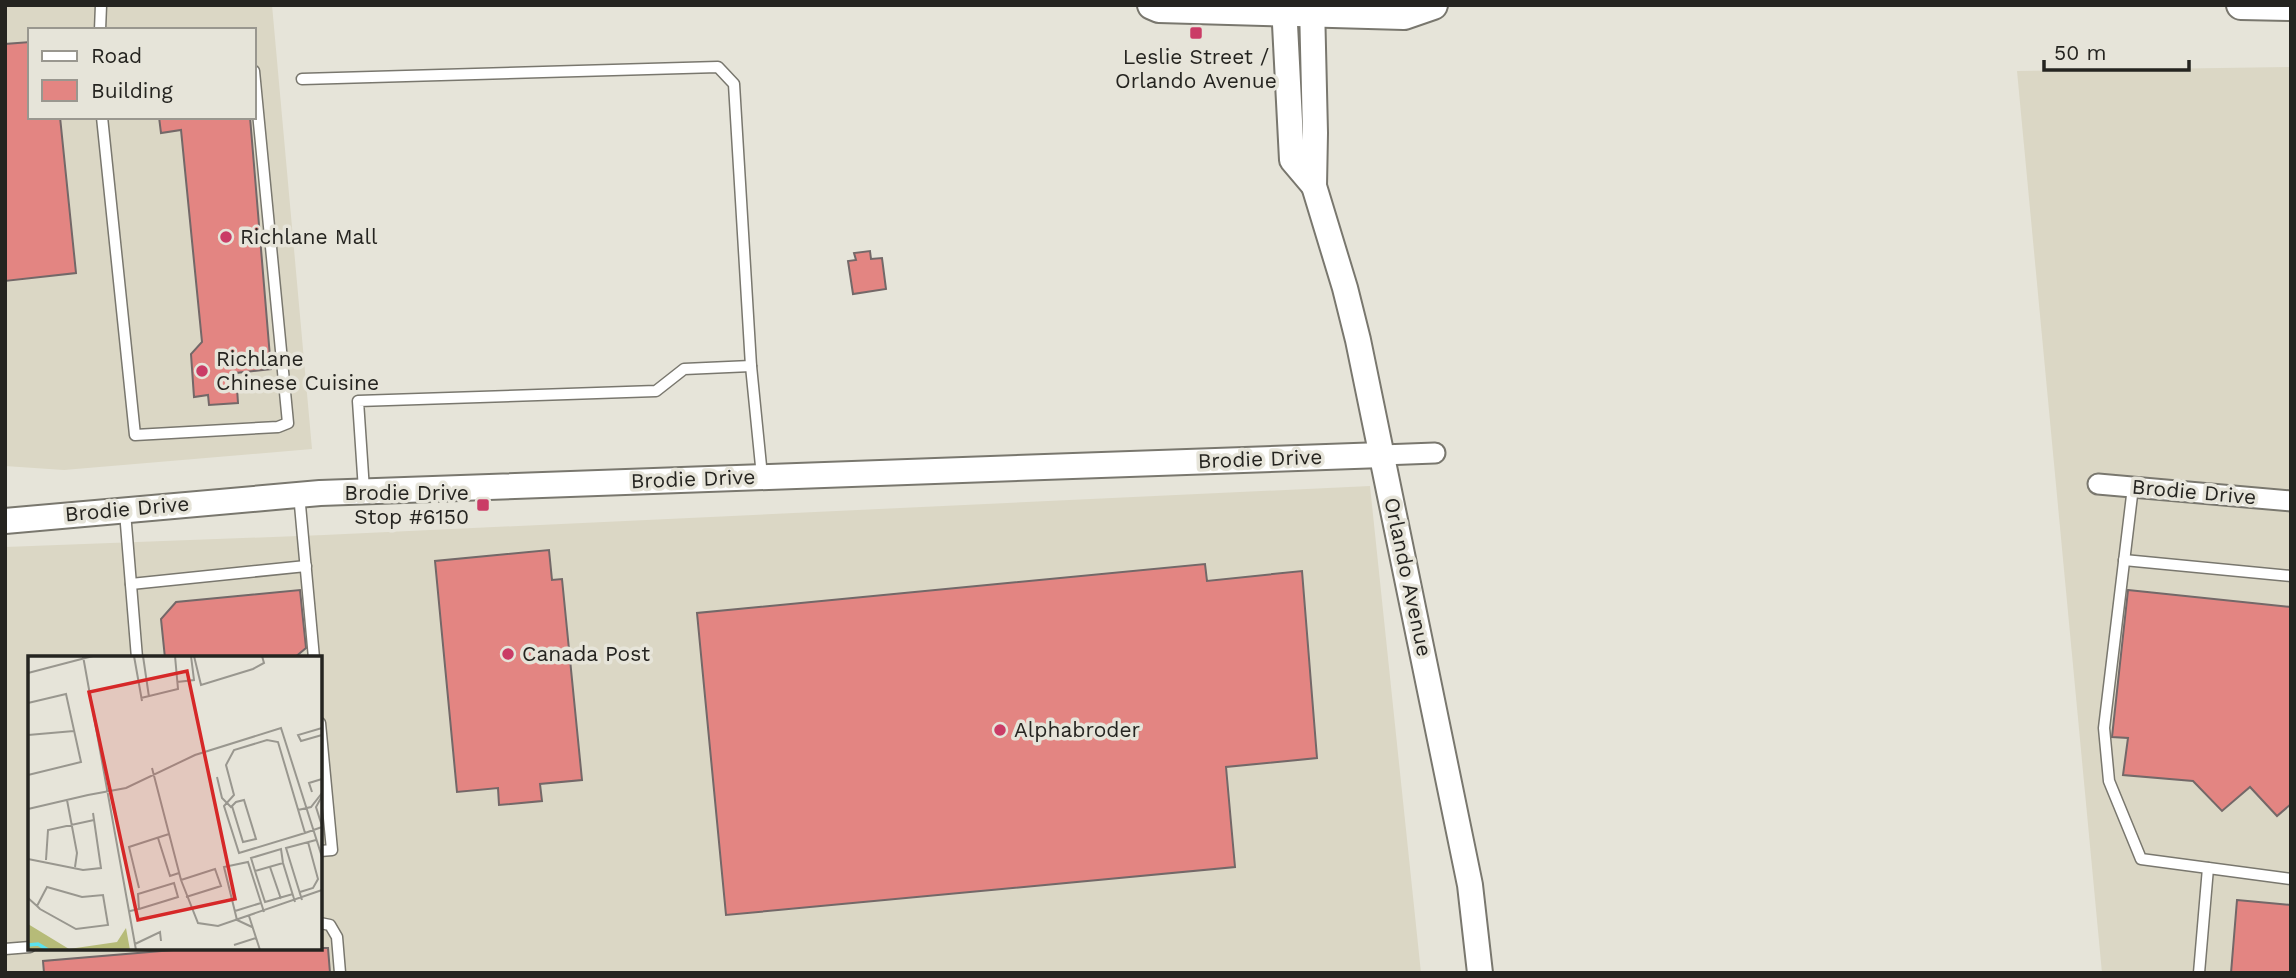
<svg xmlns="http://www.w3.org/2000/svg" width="2296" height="978" viewBox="0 0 2296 978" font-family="'Work Sans',sans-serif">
	<rect width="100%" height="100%" fill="#e6e4d9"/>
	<g fill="#dbd7c5" fill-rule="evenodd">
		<path d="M5 5H272L312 449 64 470 5 466ZM30 30H254V117H30Z"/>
		<path d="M2291 67V973H2102L2017 71Z"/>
		<path d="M1370 486 1421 973H5V547L324 535ZM30 658H320V948H30Z"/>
	</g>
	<g fill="#e38582" stroke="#736868" stroke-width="2">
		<path d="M30 42V117H60L76 273 5 281V44Z"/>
		<path d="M159 117H250L271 369 236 373 238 403 209 405 208 395 194 397 191 354 202 342 181 130 161 133Z"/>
		<path d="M870 251 871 259 882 258 886 289 853 294 848 261 856 260 854 253Z"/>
		<path d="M549 550 552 580 562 579 582 780 540 784 542 801 499 805 498 788 457 792 435 561Z"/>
		<path d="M1205 564 1207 581 1302 571 1317 758 1226 767 1235 867 726 915 697 613Z"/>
		<path d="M300 590 306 648 294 658H165L161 619 176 602Z"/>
		<path d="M2128 590 2291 607V804L2277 816 2250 787 2222 811 2193 781 2123 775 2128 738 2112 737Z"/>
		<path d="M2237 900 2291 905V973H2231Z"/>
		<path d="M197 948H328L330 973H44L43 961Z"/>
	</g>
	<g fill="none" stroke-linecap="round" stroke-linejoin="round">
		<g stroke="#79776e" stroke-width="13">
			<g id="service">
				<path d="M100 30 101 5"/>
				<path d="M302 79 718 67 734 84 751 366 762 476"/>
				<path d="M102 117 135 435 278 427 288 423 254 71"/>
				<path d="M2133 487 2104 728 2109 781 2141 859 2291 879"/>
				<path d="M364 490 358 401 656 391 684 369 751 366"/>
				<path d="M299 494 314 658"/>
				<path d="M125 512 137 658"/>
				<path d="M2124 560 2291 576"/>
				<path d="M131 584 306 566"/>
				<path d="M320 723 332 850 320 851"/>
				<path d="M320 923 330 925 337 937 340 973"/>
				<path d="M5 949 30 947"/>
				<path d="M2199 973 2208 868"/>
			</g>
		</g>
		<g stroke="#79776e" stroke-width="23">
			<g id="minor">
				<path d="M1382 455 1435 453"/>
				<path d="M2098 484 2291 501"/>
			</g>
		</g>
		<g stroke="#79776e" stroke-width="28">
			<g id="tertiary">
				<path d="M1284 5 1292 160 1314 186"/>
				<path d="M1312 5 1315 133 1314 186 1345 288 1358 340 1470 885 1480 973"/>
				<path d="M5 521 320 493 1382 455"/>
			</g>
		</g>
		<g stroke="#79776e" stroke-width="32">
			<g id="secondary">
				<path d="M1152 5 1159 8 1404 15 1433 5"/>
				<path d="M2241 5 2291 6"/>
			</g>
		</g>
		<use href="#service" stroke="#fff" stroke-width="10"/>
		<use href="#minor" stroke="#fff" stroke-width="19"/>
		<use href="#tertiary" stroke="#fff" stroke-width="24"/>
		<use href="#secondary" stroke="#fff" stroke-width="28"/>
	</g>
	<g fill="#ca3c66" stroke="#e6e4d9" stroke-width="2.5">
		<rect x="1189" y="26" width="14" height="14" rx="3.5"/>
		<circle cx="226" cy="237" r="7"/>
		<circle cx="202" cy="371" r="7"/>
		<rect x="476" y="498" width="14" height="14" rx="3.5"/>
		<circle cx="508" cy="654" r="7"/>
		<circle cx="1000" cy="730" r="7"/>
	</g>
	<g text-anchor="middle" stroke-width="7" stroke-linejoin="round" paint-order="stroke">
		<g font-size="21" fill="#252420" stroke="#e6e4d9" text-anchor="start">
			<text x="1196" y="64" text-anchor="middle">Leslie Street /<tspan x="1196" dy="24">Orlando Avenue</tspan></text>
			<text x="240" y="244">Richlane Mall</text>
			<text x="216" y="366">Richlane<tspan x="216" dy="24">Chinese Cuisine</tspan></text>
			<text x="469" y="500" text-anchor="end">Brodie Drive<tspan x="469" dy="24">Stop #6150</tspan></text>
			<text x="522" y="661">Canada Post</text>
			<text x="1014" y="737">Alphabroder</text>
		</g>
		<g font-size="21" fill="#252420" stroke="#e6e4d9">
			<text transform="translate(1260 459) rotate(-2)" y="7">Brodie Drive</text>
			<text transform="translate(693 479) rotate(-2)" y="7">Brodie Drive</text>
			<text transform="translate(2194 492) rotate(5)" y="7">Brodie Drive</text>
			<text transform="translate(127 509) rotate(-5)" y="7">Brodie Drive</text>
			<text transform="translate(1408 577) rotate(78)" y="7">Orlando Avenue</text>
		</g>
	</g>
	<g transform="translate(28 656)">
		<rect width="294" height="294" fill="#e6e4d9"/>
		<path d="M0 268 41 293 89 286 98 272 102 294H0Z" fill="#b6bb78"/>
		<path fill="none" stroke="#5ce2ed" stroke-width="3.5" d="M0 289 10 288 20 294"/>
		<path fill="none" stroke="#99978f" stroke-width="2" d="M55 0 108 294M106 0 114 45M115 0 121 41M166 0 173 29 225 13 236 7 234 0M0 17 65 0M149 26 166 24 163 0M113 42 150 33 147 0M0 47 38 38 53 106 0 119M294 72 270 79 273 85 294 79M0 79 46 75M124 112 153 224 170 267 190 270 294 234M189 121 194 142 203 151 208 146 216 144 228 183 215 186 204 150M284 136 281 127 294 123M60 139 98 132 167 99 253 72 294 201M294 140 288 151 294 170M39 144 49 197 47 211M0 153 60 139M270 154 283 151 294 137M277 177 250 86 239 84 206 94 198 109 206 139 196 150 211 197 277 177 294 171M130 182 142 220 151 217M0 203 55 214 73 212 65 157M18 204 20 174 66 164M242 211 253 243M227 215 223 202 253 193 255 207M153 224 187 213 193 230 158 241M111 232 101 191 141 178M272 236 285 232 290 223 280 186M265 238 237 246 227 215 255 207 267 246M0 242 9 250 12 253 48 273 80 269 75 239 54 241 19 231 9 250M274 244 258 192 288 184M102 255 111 253 110 238 146 227 150 241 111 253M207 255 233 247M221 260 232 294M224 271 209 264 196 211 220 206 236 256M107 288 132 276 133 285M206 289 228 282"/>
		<path fill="#d62828" fill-opacity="0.15" stroke="#d62828" stroke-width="3.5" d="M159 15 207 243 110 264 61 36Z"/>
		<rect width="294" height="294" fill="none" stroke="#252420" stroke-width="3.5"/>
	</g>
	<rect width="2296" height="978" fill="none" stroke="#252420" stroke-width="14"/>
	<rect x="28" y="28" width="228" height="91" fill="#e6e4d9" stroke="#99978f" stroke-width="2"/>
	<rect x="42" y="51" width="35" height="10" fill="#ffffff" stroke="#99978f" stroke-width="2"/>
	<text x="91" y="63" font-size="21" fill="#252420">Road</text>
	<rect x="42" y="80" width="35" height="21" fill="#e38582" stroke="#99978f" stroke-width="2"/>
	<text x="91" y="98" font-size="21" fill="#252420">Building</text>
	<path d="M2044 60v10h145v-10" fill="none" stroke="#252420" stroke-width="3.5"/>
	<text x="2054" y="60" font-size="21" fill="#252420" stroke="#e6e4d9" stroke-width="5" paint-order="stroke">50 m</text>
</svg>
